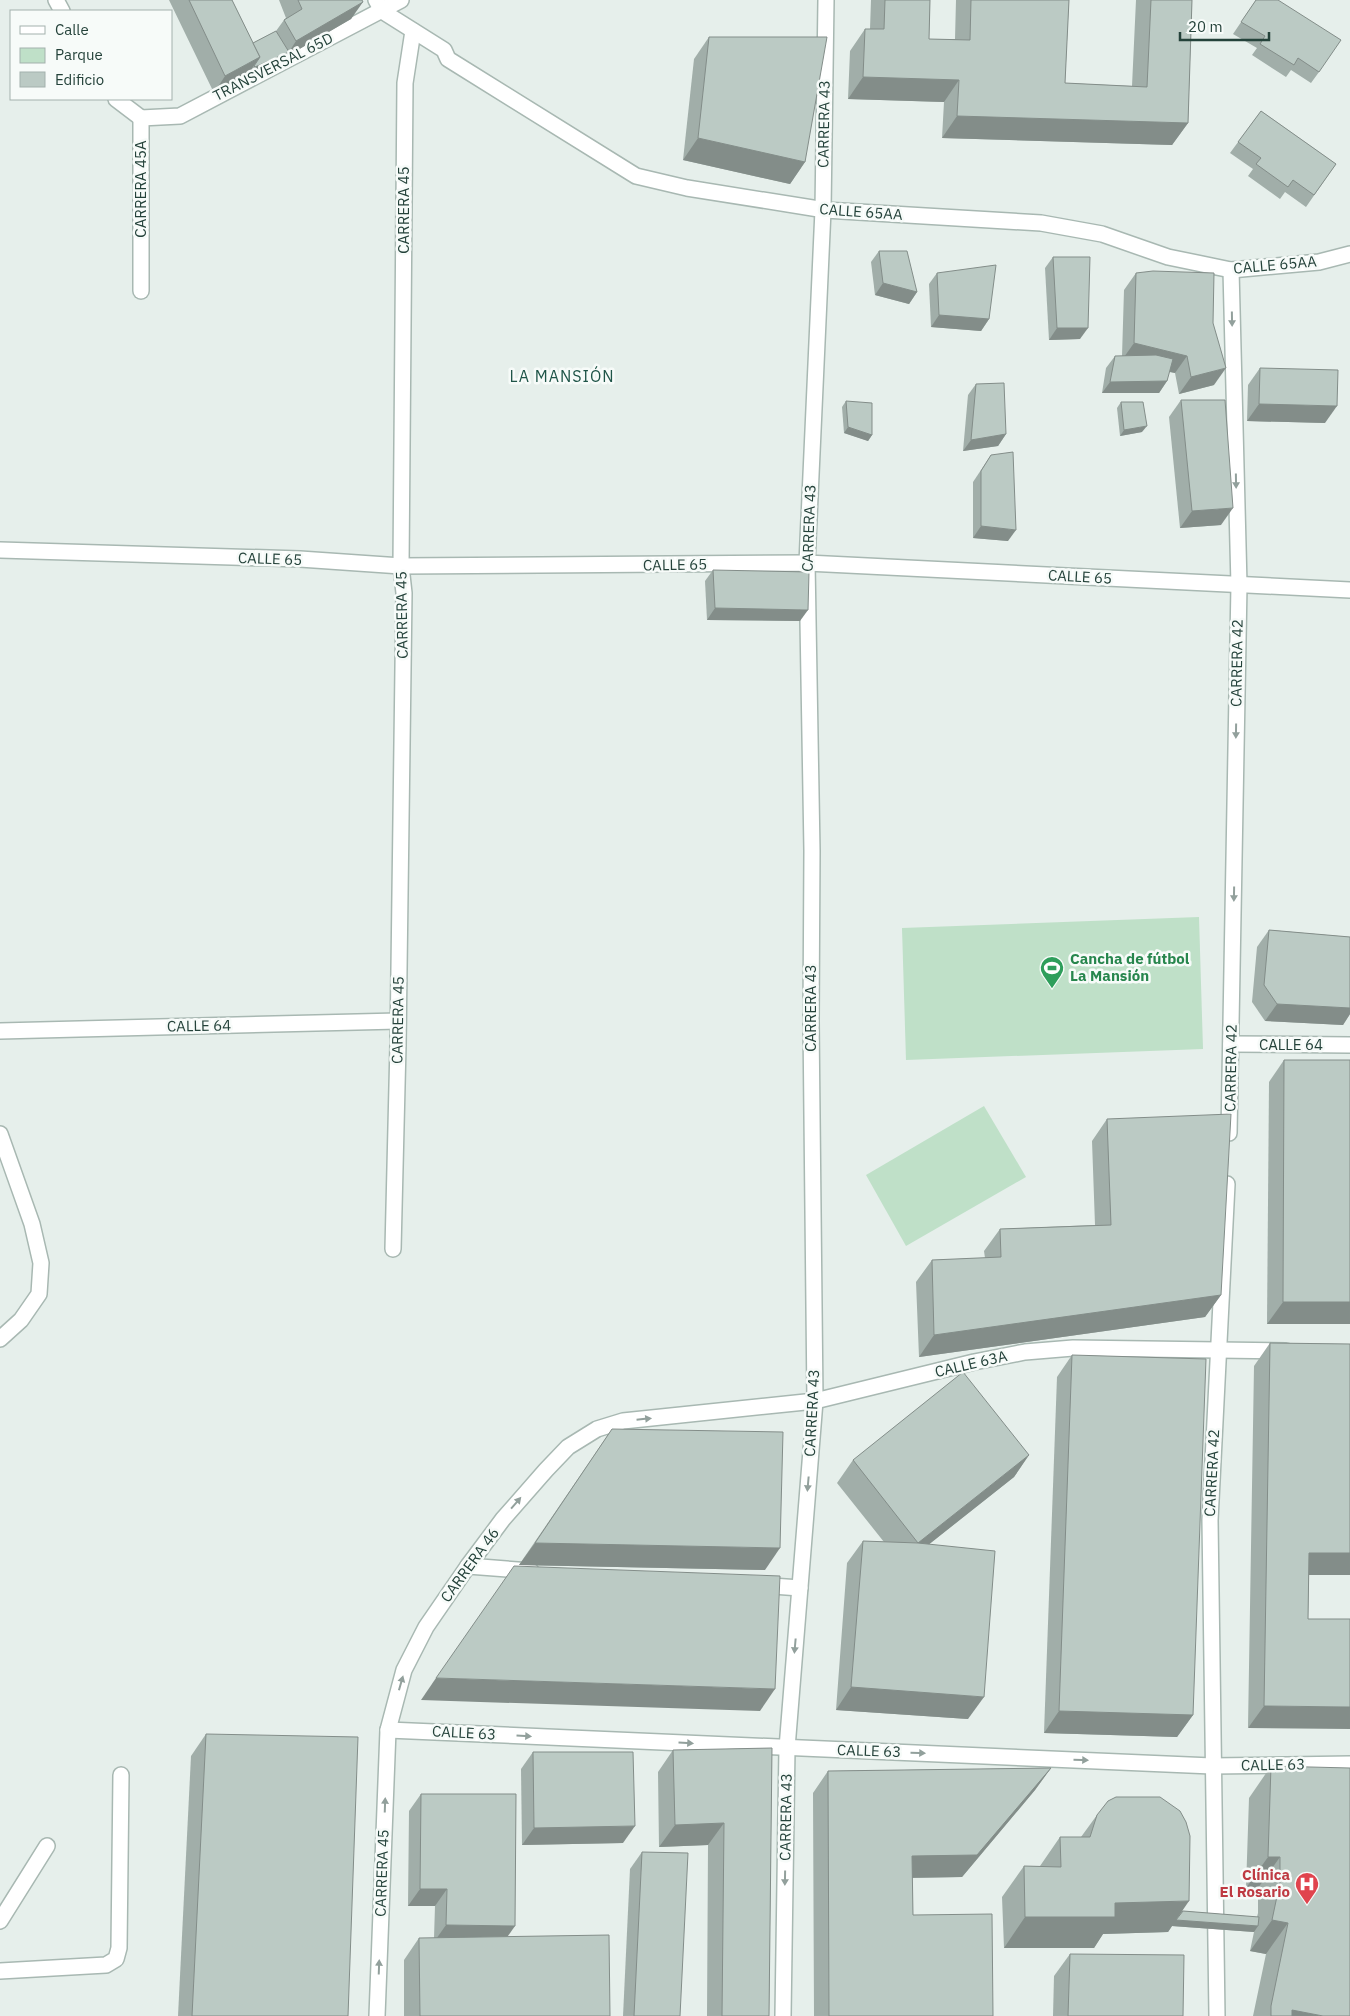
<svg xmlns="http://www.w3.org/2000/svg" width="1350" height="2016" viewBox="0 0 1350 2016" font-family="'IBM Plex Sans',sans-serif">
	<rect width="100%" height="100%" fill="#e6efeb"/>
	<g fill="#bfe0c8">
		<path d="M1199 917 1203 1049 906 1060 902 928Z"/>
		<path d="M984 1106 1026 1177 906 1246 866 1175Z"/>
	</g>
	<g fill="none" stroke-linecap="round" stroke-linejoin="round">
		<g stroke="#a8b8b2" stroke-width="18">
			<g id="minor">
				<path d="M56 0 62 11"/>
				<path d="M376 0 382 11 444 50 448 59 636 176 687 188 825 210 1041 223 1102 234 1168 257 1231 270 1319 262 1350 254"/>
				<path d="M116 99 141 118"/>
				<path d="M141 118 180 116 401 0"/>
				<path d="M141 291V118"/>
				<path d="M0 550 300 559 401 566 807 563 1350 590"/>
				<path d="M0 1031 398 1021"/>
				<path d="M1231 1044 1350 1045"/>
				<path d="M1229 1133 1239 585 1231 270"/>
				<path d="M0 1134 32 1224 41 1263 39 1294 21 1320 0 1339"/>
				<path d="M393 1249 398 1045 404 593 401 566 405 83 413 31"/>
				<path d="M468 1566 531 1571"/>
				<path d="M759 1585 800 1588"/>
				<path d="M388 1730 1212 1766 1350 1764"/>
				<path d="M0 1921 47 1846"/>
				<path d="M0 1971 106 1965 116 1959 119 1948 121 1775"/>
				<path d="M377 2016 388 1730 404 1670 426 1627 468 1566 503 1519 546 1470 568 1447 597 1429 623 1421 815 1401 974 1362 1025 1352 1073 1348 1286 1351"/>
				<path d="M783 2016 787 1748 815 1401 811 1021 812 851 807 563 823 210 826 0"/>
				<path d="M1217 2016 1210 1520 1227 1184"/>
			</g>
		</g>
		<use href="#minor" stroke="#fff" stroke-width="15"/>
	</g>
	<g fill="#a1aea9">
		<path d="M169 0H232L253 43 276 31 284 20 286 18 279 0H362L351 19 284 58 251 73 250 72 248 74 214 93Z"/>
		<path d="M871 0H930L929 39H955L956 0H1069L1065 83 1132 86 1136 0H1192L1188 123 1172 145 942 138 944 102 848 99 850 51 865 29H870Z"/>
		<path d="M1256 0 1319 72 1311 83 1291 70 1286 77 1252 55 1257 48 1233 34Z"/>
		<path d="M709 37 805 162 790 184 683 160 694 59Z"/>
		<path d="M1261 111 1336 164 1306 207 1285 192 1280 199 1248 176 1253 169 1230 153Z"/>
		<path d="M879 251 917 292 909 304 875 295 871 262Z"/>
		<path d="M1053 257 1080 339 1049 340 1045 268Z"/>
		<path d="M937 273 989 319 981 331 931 327 929 284Z"/>
		<path d="M1136 273 1213 323 1214 385 1179 394 1175 373 1169 372 1167 381 1159 393H1102L1106 368 1115 356H1122L1124 290Z"/>
		<path d="M1260 368 1325 423 1247 421 1248 385Z"/>
		<path d="M976 384 1006 434 998 446 963 451 968 395Z"/>
		<path d="M1181 400 1221 525 1180 528 1169 417Z"/>
		<path d="M846 401 872 435 868 441 844 433 842 407Z"/>
		<path d="M1121 402 1142 432 1120 436 1117 408Z"/>
		<path d="M991 455 1008 541 973 538V482Z"/>
		<path d="M713 570 800 621 707 620 705 581Z"/>
		<path d="M1269 930 1350 937V1014L1343 1025 1265 1021 1252 1002 1257 947Z"/>
		<path d="M1284 1060 1350 1324H1267L1269 1082Z"/>
		<path d="M1107 1119 1221 1295 1205 1317 919 1357 916 1282 932 1260 985 1258 984 1251 1000 1229 1095 1225 1092 1141Z"/>
		<path d="M1270 1343 1350 1344V1575H1309L1308 1619H1350L1248 1728 1254 1366Z"/>
		<path d="M1072 1355 1193 1715 1177 1737 1044 1733 1057 1377Z"/>
		<path d="M612 1429 765 1570 519 1565Z"/>
		<path d="M1029 1455 1014 1477 929 1544 968 1719 836 1710 847 1563 863 1541 884 1542 837 1483 853 1460Z"/>
		<path d="M206 1734 348 2016H178L191 1756Z"/>
		<path d="M772 1748 769 2016H707L708 1845 659 1847 658 1772 673 1750Z"/>
		<path d="M533 1752 623 1843 522 1845 521 1769Z"/>
		<path d="M1271 1766 1350 2016H1253L1266 1954 1250 1951 1254 1932 1172 1926 1168 1932 1103 1934 1094 1948H1004L1002 1897 1024 1866H1040L1060 1837H1081L1097 1815 1183 1911 1257 1917 1258 1913V1888H1246L1249 1798Z"/>
		<path d="M1051 1768 1035 1790 962 1877 912 1878 913 1915 993 2016H814L813 1793 828 1771Z"/>
		<path d="M421 1794 507 1937 610 2016H404V1960L419 1938H434L435 1906H408L409 1811Z"/>
		<path d="M642 1852 680 2016H623L630 1869Z"/>
		<path d="M1070 1954 1183 2016H1053L1054 1976Z"/>
	</g>
	<g fill="#838d89">
		<path d="M363 2 351 19 284 58 251 73 255 67 289 52 296 41Z"/>
		<path d="M260 57 248 74 214 93 225 76Z"/>
		<path d="M863 77 959 80 944 102 848 99Z"/>
		<path d="M957 116 1188 123 1172 145 942 138Z"/>
		<path d="M698 138 805 162 790 184 683 160Z"/>
		<path d="M883 283 917 292 909 304 875 295Z"/>
		<path d="M939 315 989 319 981 331 931 327Z"/>
		<path d="M1057 328H1088L1080 339 1049 340Z"/>
		<path d="M1134 343 1187 356 1175 373 1122 360Z"/>
		<path d="M1226 368 1214 385 1179 394 1191 377Z"/>
		<path d="M1167 381 1159 393H1102L1110 382Z"/>
		<path d="M1259 404 1337 406 1325 423 1247 421Z"/>
		<path d="M1147 426 1142 432 1120 436 1124 430Z"/>
		<path d="M848 427 872 435 868 441 844 433Z"/>
		<path d="M1006 434 998 446 963 451 971 440Z"/>
		<path d="M1233 508 1221 525 1180 528 1192 511Z"/>
		<path d="M981 526 1016 530 1008 541 973 538Z"/>
		<path d="M715 608 808 610 800 621 707 620Z"/>
		<path d="M1277 1004 1350 1008V1014L1343 1025 1265 1021Z"/>
		<path d="M1221 1295 1205 1317 919 1357 934 1335Z"/>
		<path d="M1283 1302H1350V1324H1267Z"/>
		<path d="M1029 1455 1014 1477 903 1565 918 1543Z"/>
		<path d="M535 1543 780 1548 765 1570 519 1565Z"/>
		<path d="M1309 1553H1350V1575H1294Z"/>
		<path d="M436 1678 775 1689 760 1711 421 1700Z"/>
		<path d="M851 1687 984 1697 968 1719 836 1710Z"/>
		<path d="M1264 1706 1350 1707V1729L1248 1728Z"/>
		<path d="M1059 1711 1193 1715 1177 1737 1044 1733Z"/>
		<path d="M1051 1768 1035 1790 962 1877 897 1878 912 1856Z"/>
		<path d="M724 1823 708 1845 659 1847 675 1825Z"/>
		<path d="M635 1826 623 1843 522 1845 534 1828Z"/>
		<path d="M1268 1857H1280L1258 1888H1246Z"/>
		<path d="M420 1889H447L435 1906H408Z"/>
		<path d="M1189 1901 1176 1920 1258 1926 1254 1932 1172 1926 1168 1932 1103 1934 1094 1948H1004L1025 1917 1115 1903Z"/>
		<path d="M1272 1920 1288 1923 1266 1954 1250 1951Z"/>
		<path d="M446 1925 515 1926 503 1943 434 1942Z"/>
		<path d="M1292 2010 1323 2016H1287Z"/>
	</g>
	<g fill="#bbcac4" stroke="#838d89">
		<path d="M189 0H232L260 57 225 76Z"/>
		<path d="M298 0H362L363 2 296 41 284 20 302 9Z"/>
		<path d="M885 0H930L929 39 970 40 971 0H1069L1065 83 1147 87 1151 0H1192L1188 123 957 116 959 80 863 77 865 29H884Z"/>
		<path d="M1256 0H1278L1341 40 1319 72 1298 58 1294 65 1260 44 1265 36 1241 22Z"/>
		<path d="M276 31 289 52 255 67 254 66 260 57 253 43Z"/>
		<path d="M709 37H827L805 162 698 138Z"/>
		<path d="M1261 111 1336 164 1314 195 1293 180 1288 187 1256 164 1261 158 1238 142Z"/>
		<path d="M879 251H907L917 292 883 283Z"/>
		<path d="M1053 257H1090L1088 328H1057Z"/>
		<path d="M996 265 989 319 939 315 937 273Z"/>
		<path d="M1153 271 1214 273 1213 323 1226 368 1191 377 1187 356 1134 343 1136 273Z"/>
		<path d="M1156 355 1173 359 1167 381 1110 382 1115 356Z"/>
		<path d="M1260 368 1338 370 1337 406 1259 404Z"/>
		<path d="M1004 383 1006 434 971 440 976 384Z"/>
		<path d="M1181 400H1225L1233 508 1192 511Z"/>
		<path d="M846 401 872 403V435L848 427Z"/>
		<path d="M1121 402H1143L1147 426 1124 430Z"/>
		<path d="M1013 452 1016 530 981 526V471L991 455Z"/>
		<path d="M713 570 809 572 808 610 715 608Z"/>
		<path d="M1269 930 1350 937V1008L1277 1004 1264 985Z"/>
		<path d="M1284 1060H1350V1302H1283Z"/>
		<path d="M1231 1114 1221 1295 934 1335 932 1260 1001 1257 1000 1229 1111 1225 1107 1119Z"/>
		<path d="M1270 1343 1350 1344V1553H1309L1308 1619H1350V1707L1264 1706Z"/>
		<path d="M1072 1355 1206 1359 1193 1715 1059 1711Z"/>
		<path d="M963 1372 1029 1455 918 1543 853 1460Z"/>
		<path d="M612 1429 783 1432 780 1548 535 1543Z"/>
		<path d="M863 1541 918 1543 995 1551 984 1697 851 1687Z"/>
		<path d="M514 1566 780 1576 775 1689 436 1678Z"/>
		<path d="M206 1734 358 1737 348 2016H192Z"/>
		<path d="M772 1748 769 2016H722L724 1823 675 1825 673 1750Z"/>
		<path d="M533 1752H633L635 1826 534 1828Z"/>
		<path d="M1271 1766 1350 1768V2016H1323L1292 2010V2016H1271V2006L1288 1923 1272 1920 1280 1882V1857H1268Z"/>
		<path d="M1051 1768 977 1855 912 1856 913 1915 992 1914 993 2016H829L828 1771Z"/>
		<path d="M421 1794H516L515 1926 446 1925 447 1889H420Z"/>
		<path d="M1116 1797H1160L1180 1811 1186 1822 1190 1836 1189 1901 1115 1903V1917H1025L1024 1866 1061 1867 1060 1837H1090L1097 1815 1108 1801Z"/>
		<path d="M642 1852 688 1853 680 2016H634Z"/>
		<path d="M1183 1911 1259 1917 1258 1926 1176 1920Z"/>
		<path d="M609 1935 610 2016H420L419 1938Z"/>
		<path d="M1070 1954 1184 1955 1183 2016H1068Z"/>
	</g>
	<defs><path id="oneway-solid" d="M-6-.8H1V-3.2L6.5 0L1 3.2V.8H-6Z" transform="scale(1.25)"/></defs>
	<g fill="#92a09c">
		<use href="#oneway-solid" transform="translate(1232 319) rotate(89)"/>
		<use href="#oneway-solid" transform="translate(1236 481) rotate(89)"/>
		<use href="#oneway-solid" transform="translate(1236 731) rotate(91)"/>
		<use href="#oneway-solid" transform="translate(1234 894) rotate(91)"/>
		<use href="#oneway-solid" transform="translate(644 1419) rotate(-6)"/>
		<use href="#oneway-solid" transform="translate(808 1484) rotate(95)"/>
		<use href="#oneway-solid" transform="translate(516 1503) rotate(-49)"/>
		<use href="#oneway-solid" transform="translate(795 1646) rotate(95)"/>
		<use href="#oneway-solid" transform="translate(401 1683) rotate(-74)"/>
		<use href="#oneway-solid" transform="translate(524 1736) rotate(3)"/>
		<use href="#oneway-solid" transform="translate(686 1743) rotate(3)"/>
		<use href="#oneway-solid" transform="translate(918 1753) rotate(2)"/>
		<use href="#oneway-solid" transform="translate(1081 1760) rotate(2)"/>
		<use href="#oneway-solid" transform="translate(385 1805) rotate(-88)"/>
		<use href="#oneway-solid" transform="translate(785 1878) rotate(91)"/>
		<use href="#oneway-solid" transform="translate(379 1967) rotate(-88)"/>
	</g>
	<defs>
		<g id="stadium-pin" transform="scale(1.25)"><path d="M0 17L-7.5 6A9.5 9.5 0 1 1 7.5 6Z" fill="#2e9e5b" stroke="#f7fbf9"/><path d="M0-5a6.5 5 0 1 0 0 10a6.5 5 0 1 0 0-10ZM-3.5-1.8h7v3.6h-7Z" fill="#fff"/></g>
		<g id="hospital-pin" transform="scale(1.25)"><path d="M0 17L-7.5 6A9.5 9.5 0 1 1 7.5 6Z" fill="#e0444e" stroke="#f7fbf9"/><path d="M-5-5h3v3.5h4V-5h3V5h-3V1.5h-4V5h-3Z" fill="#fff"/></g>
	</defs>
	<g fill-rule="evenodd">
		<use href="#stadium-pin" x="1052" y="968"/>
		<use href="#hospital-pin" x="1307" y="1884"/>
	</g>
	<g text-anchor="middle" stroke-width="5" stroke-linejoin="round" paint-order="stroke">
		<g font-size="15" fill="#24423a" stroke="#f7fbf9">
			<text transform="translate(273 67) rotate(-27)" y="5">TRANSVERSAL 65D</text>
			<text transform="translate(824 124) rotate(-89)" y="5">CARRERA 43</text>
			<text transform="translate(141 189) rotate(-90)" y="5">CARRERA 45A</text>
			<text transform="translate(404 210) rotate(-90)" y="5">CARRERA 45</text>
			<text transform="translate(861 212) rotate(4)" y="5">CALLE 65AA</text>
			<text transform="translate(1275 265) rotate(-5)" y="5">CALLE 65AA</text>
			<text transform="translate(809 528) rotate(-88)" y="5">CARRERA 43</text>
			<text transform="translate(270 559) rotate(2)" y="5">CALLE 65</text>
			<text transform="translate(675 565) rotate(-1)" y="5">CALLE 65</text>
			<text transform="translate(1080 577) rotate(3)" y="5">CALLE 65</text>
			<text transform="translate(402 615) rotate(-91)" y="5">CARRERA 45</text>
			<text transform="translate(1237 663) rotate(-89)" y="5">CARRERA 42</text>
			<text transform="translate(811 1008) rotate(-90)" y="5">CARRERA 43</text>
			<text transform="translate(398 1020) rotate(-89)" y="5">CARRERA 45</text>
			<text transform="translate(199 1026) rotate(-1)" y="5">CALLE 64</text>
			<text x="1291" y="1050">CALLE 64</text>
			<text transform="translate(1231 1068) rotate(-89)" y="5">CARRERA 42</text>
			<text transform="translate(971 1364) rotate(-13)" y="5">CALLE 63A</text>
			<text transform="translate(812 1413) rotate(-87)" y="5">CARRERA 43</text>
			<text transform="translate(1212 1473) rotate(-87)" y="5">CARRERA 42</text>
			<text transform="translate(470 1565) rotate(-54)" y="5">CARRERA 46</text>
			<text transform="translate(464 1733) rotate(3)" y="5">CALLE 63</text>
			<text transform="translate(869 1751) rotate(2)" y="5">CALLE 63</text>
			<text transform="translate(1273 1765) rotate(-1)" y="5">CALLE 63</text>
			<text transform="translate(786 1817) rotate(-89)" y="5">CARRERA 43</text>
			<text transform="translate(382 1873) rotate(-88)" y="5">CARRERA 45</text>
		</g>
		<g font-size="15" font-weight="bold" fill="#27864d" stroke="#f7fbf9" text-anchor="start">
			<text x="1070" y="964">Cancha de fútbol<tspan x="1070" dy="17">La Mansión</tspan></text>
		</g>
		<g font-size="15" font-weight="bold" fill="#be3a42" stroke="#f7fbf9" text-anchor="end">
			<text x="1290" y="1880">Clínica<tspan x="1290" dy="17">El Rosario</tspan></text>
		</g>
		<g font-size="16" letter-spacing="1" fill="#1f5548" stroke="#f7fbf9">
			<text x="562" y="382">LA MANSIÓN</text>
		</g>
	</g>
	<rect x="10" y="10" width="162" height="90" fill="#f7fbf9" stroke="#a3b1ad"/>
	<rect x="20" y="26" width="25" height="8" fill="#ffffff" stroke="#a3b1ad"/>
	<text x="55" y="35" font-size="15" fill="#24423a">Calle</text>
	<rect x="20" y="48" width="25" height="15" fill="#bfe0c8" stroke="#a3b1ad"/>
	<text x="55" y="60" font-size="15" fill="#24423a">Parque</text>
	<rect x="20" y="72" width="25" height="15" fill="#bbcac4" stroke="#a3b1ad"/>
	<text x="55" y="85" font-size="15" fill="#24423a">Edificio</text>
	<path d="M1180 32v8h89v-8" fill="none" stroke="#24423a" stroke-width="2.5"/>
	<text x="1188" y="32" font-size="15" fill="#24423a" stroke="#f7fbf9" stroke-width="4" paint-order="stroke">20 m</text>
</svg>
